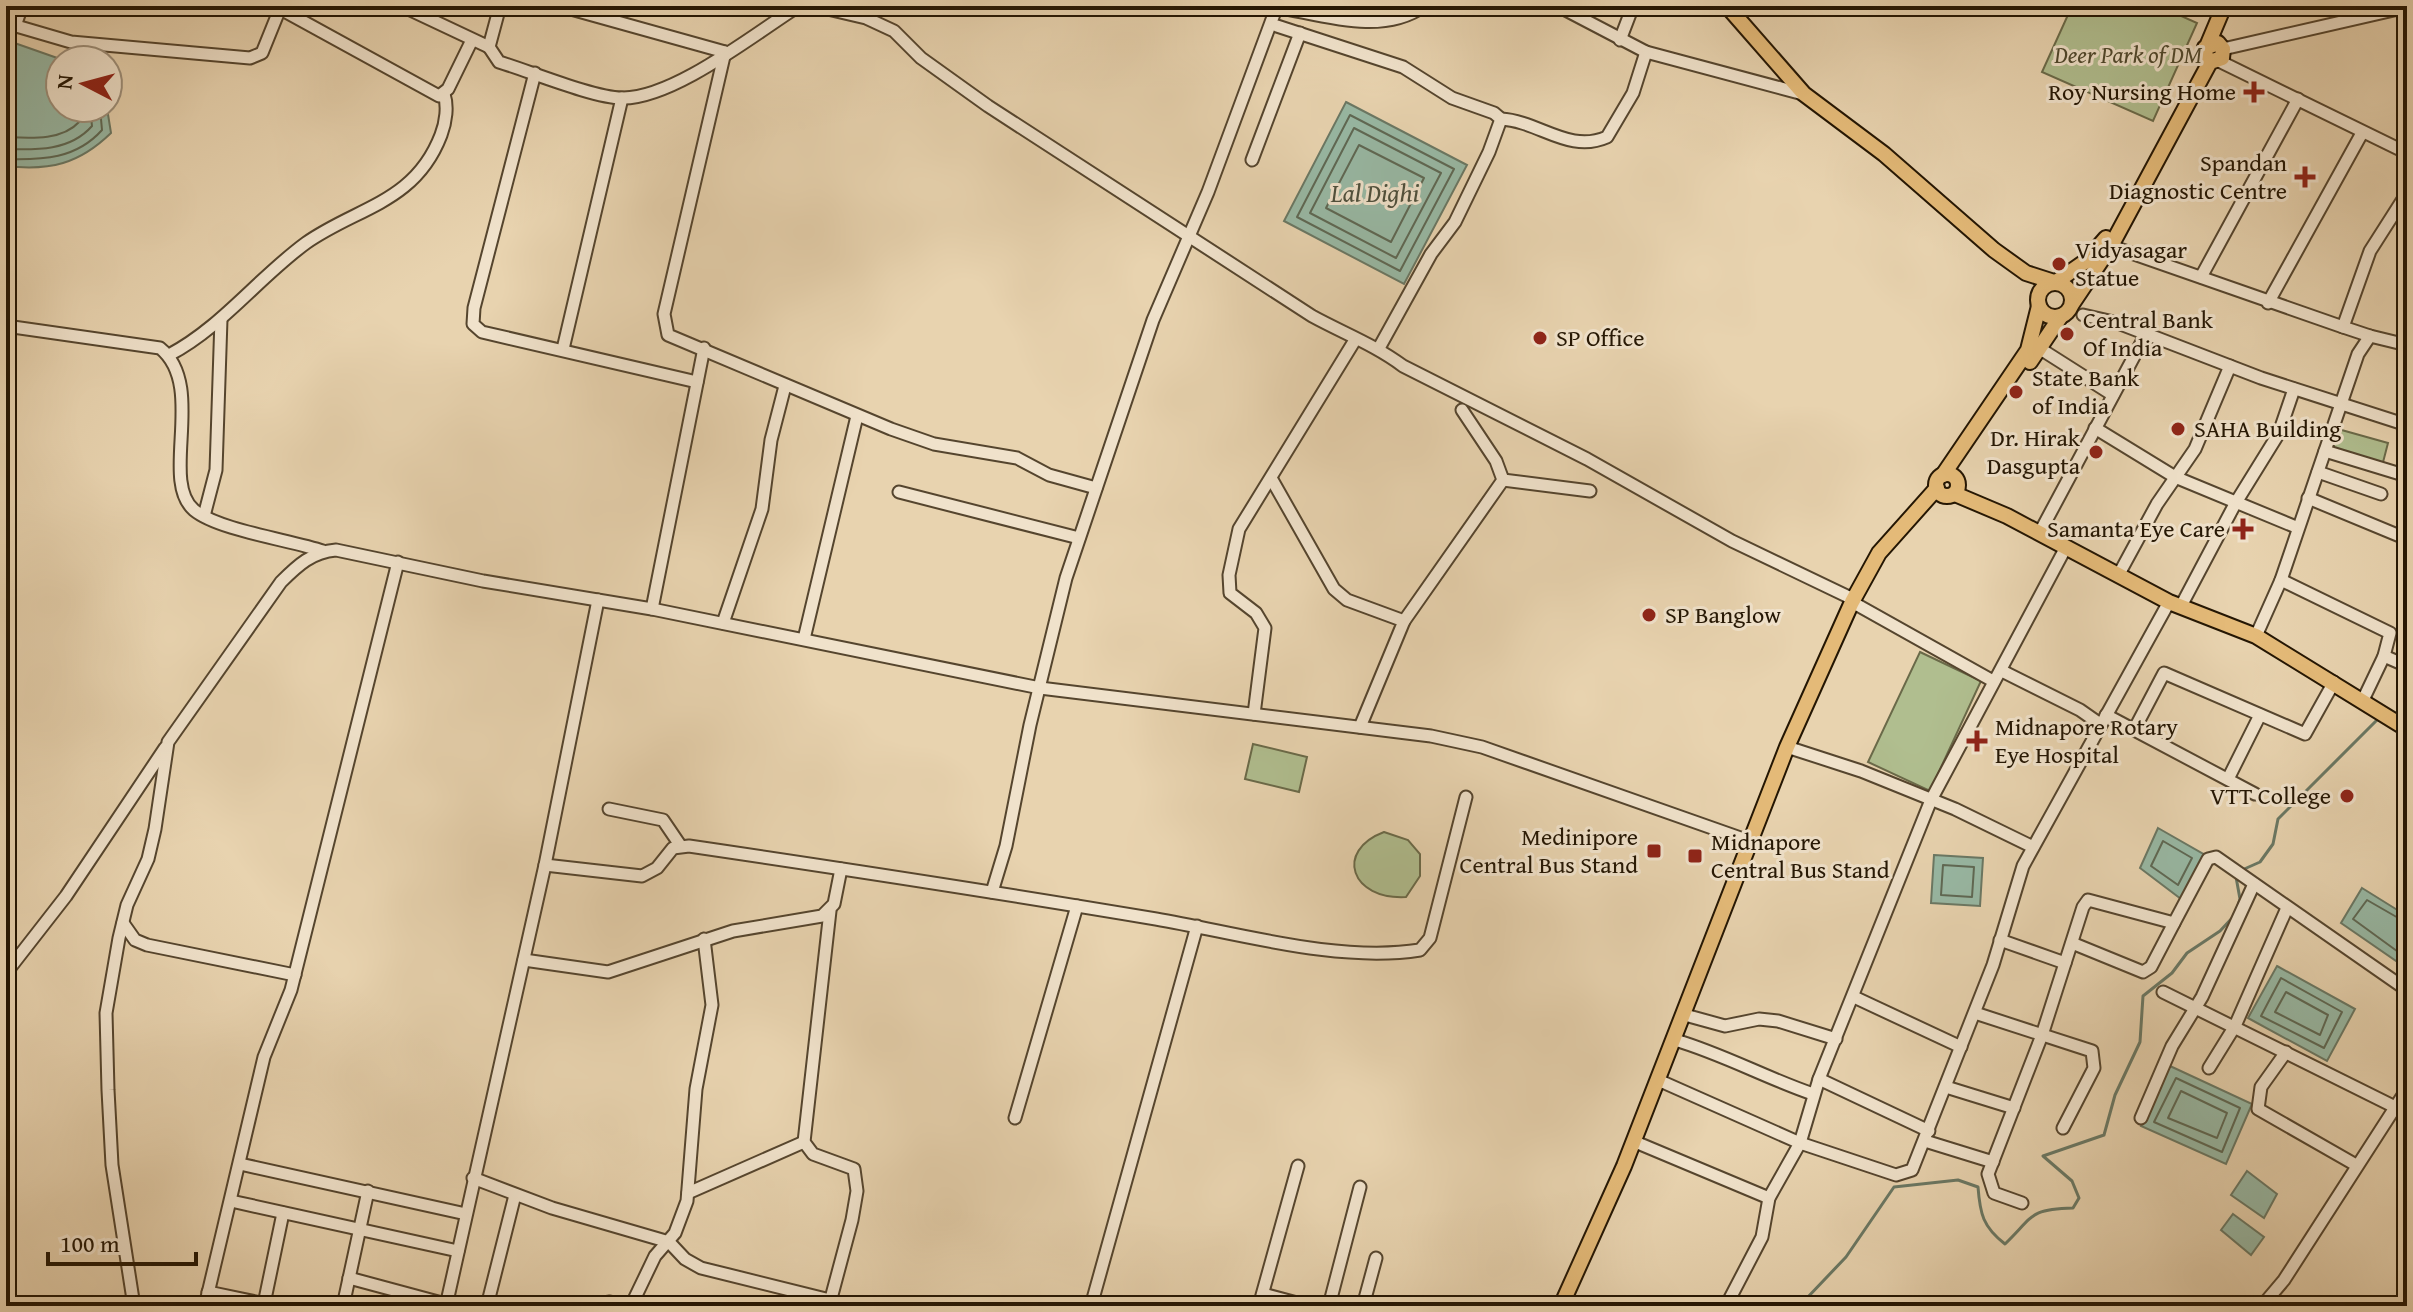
<svg xmlns="http://www.w3.org/2000/svg" width="2413" height="1312" viewBox="0 0 2413 1312" font-family="'Gentium Book Plus',serif">
	<rect width="100%" height="100%" fill="#e8d3af"/>
	<filter id="stains"><feTurbulence type="fractalNoise" baseFrequency=".0025" numOctaves="4"/><feColorMatrix values="0 0 0 0 .2 0 0 0 0 .09 0 0 0 0 .02 0 0 0 .5 -.17"/></filter>
	<radialGradient id="worn" r=".72"><stop offset=".6" stop-color="#630" stop-opacity="0"/><stop offset="1" stop-color="#630" stop-opacity=".3"/></radialGradient>
	<g fill="#b0be8f" stroke="#6a6a49" stroke-width="2">
		<path d="M2072 6H2159L2197 23 2153 121 2042 72Z"/>
		<path d="M2338 429 2388 443 2381 470 2330 454Z"/>
		<path d="M1920 652 1981 681 1930 791 1868 762Z"/>
		<path d="M1253 744 1307 757 1299 792 1245 779Z"/>
		<path d="M1384 832 1408 840 1420 854V876L1406 897C1351 900 1334 851 1384 832Z"/>
	</g>
	<g fill="#98b9a5" stroke="#6a7864" stroke-width="2">
		<path d="M6 40 63 60H60V108H107L111 133C79 164 50 171 6 166Z"/>
		<path d="M1346 102 1467 165 1404 284 1284 221Z"/>
		<path d="M2158 828 2205 855 2181 899 2140 868Z"/>
		<path d="M1934 855 1983 858 1980 906 1931 903Z"/>
		<path d="M2362 888 2407 916V958L2402 965 2341 923Z"/>
		<path d="M2277 966 2355 1009 2327 1061 2248 1018Z"/>
		<path d="M2170 1066 2252 1104 2226 1164 2141 1126Z"/>
		<path d="M2247 1171 2277 1194 2264 1218 2231 1195Z"/>
		<path d="M2233 1214 2264 1237 2251 1255 2221 1230Z"/>
	</g>
	<g fill="none" stroke-linecap="round" stroke-linejoin="round">
		<g stroke="#5e6854" stroke-width="2">
			<path d="M1350 115 1454 169 1400 271 1297 217Z"/>
			<path d="M1354 128 1441 173 1396 258 1310 213Z"/>
			<path d="M6 137C29 138 62 141 79 122L78 108"/>
			<path d="M1359 145 1424 178 1391 242 1326 208Z"/>
			<path d="M6 149C37 150 70 151 92 126L90 108"/>
			<path d="M6 159C43 160 76 159 102 130L100 108"/>
			<path d="M2163 841 2192 858 2178 885 2151 866Z"/>
			<path d="M1943 865 1974 867 1972 897 1941 895Z"/>
			<path d="M2407 923 2367 900 2353 919 2401 954 2407 955"/>
			<path d="M2281 978 2342 1012 2324 1048 2261 1016Z"/>
			<path d="M2286 992 2328 1015 2320 1035 2275 1012Z"/>
			<path d="M2176 1078 2240 1108 2222 1152 2154 1122Z"/>
			<path d="M2181 1091 2227 1113 2217 1138 2168 1118Z"/>
		</g>
		<g stroke="#6a7864" stroke-width="3">
			<path d="M2242 870 2260 862 2273 844 2278 819 2377 720"/>
			<path d="M2236 877 2240 899 2237 909"/>
			<path d="M1806 1299 1846 1257 1894 1187 1958 1180 1978 1187C1980 1214 1983 1227 2005 1244 2034 1216 2029 1209 2073 1208L2079 1198 2072 1181 2043 1156 2104 1135 2115 1095 2140 1042 2143 996 2172 973 2187 953 2220 931 2234 916"/>
		</g>
		<g stroke="#55452e" stroke-width="15">
			<g id="minor">
				<path d="M275 6 439 96 448 89 472 40"/>
				<path d="M402 6 489 47"/>
				<path d="M500 6 489 47 499 62C529 71 594 98 622 98 672 99 752 36 794 9"/>
				<path d="M560 6 725 52"/>
				<path d="M789 6 819 7 866 18 894 31 921 58 988 106 1312 316C1343 333 1375 345 1403 366L1587 459 1732 541 1853 599"/>
				<path d="M1558 6 1646 52"/>
				<path d="M1276 7C1323 15 1382 36 1424 6"/>
				<path d="M6 23 71 42 250 58 262 53 281 6"/>
				<path d="M15 26 22 6"/>
				<path d="M1277 26 1403 67 1452 98 1494 113 1501 119 1489 152 1455 222 1431 254 1379 348"/>
				<path d="M1620 40 1633 6"/>
				<path d="M2223 49 2407 7"/>
				<path d="M725 52 664 314 668 335 891 429 934 444 1017 458 1049 475 1096 488"/>
				<path d="M2219 61 2407 153"/>
				<path d="M535 73 474 308 473 324 482 332 697 382"/>
				<path d="M1501 119C1539 121 1569 154 1607 137L1633 93 1646 52 1803 94"/>
				<path d="M1252 160 1300 33"/>
				<path d="M2111 246 2343 327"/>
				<path d="M2201 277 2298 99"/>
				<path d="M2268 303 2362 133"/>
				<path d="M2083 315 2118 323 2261 378 2407 425"/>
				<path d="M6 326 160 348C207 386 159 480 194 510 218 530 290 540 323 551"/>
				<path d="M2370 336 2407 345"/>
				<path d="M2039 348 2113 395"/>
				<path d="M563 349 622 98"/>
				<path d="M169 355C222 327 258 278 306 243 357 207 415 203 441 135 446 122 448 106 444 94"/>
				<path d="M2095 428 2175 477 2296 527"/>
				<path d="M2325 451 2407 476"/>
				<path d="M2318 472 2381 494"/>
				<path d="M1271 478 1334 589 1347 600 1404 621 1360 727"/>
				<path d="M1503 480 1590 491"/>
				<path d="M899 492 1079 538"/>
				<path d="M2308 498 2407 539"/>
				<path d="M204 516 216 470 221 319"/>
				<path d="M2039 534 2146 334"/>
				<path d="M2119 574 2157 504 2195 449 2230 366"/>
				<path d="M2281 580 2390 633 2384 656 2363 700"/>
				<path d="M1852 602 1993 681"/>
				<path d="M2181 606 2235 504 2279 433 2294 389"/>
				<path d="M652 609 704 348"/>
				<path d="M1404 621 1503 480 1496 461 1462 410"/>
				<path d="M723 623 762 509 771 440 785 386"/>
				<path d="M2256 636 2281 580 2358 354 2370 336 2343 327 2370 251 2407 193"/>
				<path d="M804 639 857 416"/>
				<path d="M2384 656 2407 666"/>
				<path d="M2002 671 2080 710 2100 724"/>
				<path d="M1254 714 1265 628 1256 613 1230 593 1229 575 1239 529 1355 340"/>
				<path d="M2106 715 2255 794"/>
				<path d="M2134 730 2164 673 2305 734 2334 682"/>
				<path d="M1787 747 1861 771 1955 809 2033 847"/>
				<path d="M2228 779 2260 715"/>
				<path d="M609 809 663 820 680 845"/>
				<path d="M545 865 642 876 657 868 673 848 689 846C845 869 1001 893 1156 919 1238 933 1338 963 1420 950L1430 938 1466 797"/>
				<path d="M992 892 1006 846 1030 725 1066 578 1153 320 1208 192 1277 6"/>
				<path d="M123 923 135 940 147 945 295 975"/>
				<path d="M2000 940 2065 963"/>
				<path d="M2072 943 2143 972 2151 967 2174 923"/>
				<path d="M524 960 608 972 733 931 822 916 834 904 841 869"/>
				<path d="M6 973 66 896 165 748"/>
				<path d="M2163 992 2395 1107"/>
				<path d="M1854 997 1961 1047"/>
				<path d="M1975 1013 2092 1051 2094 1068 2063 1128"/>
				<path d="M1685 1015 1725 1026 1759 1019 1778 1021 1836 1039"/>
				<path d="M1675 1040C1723 1054 1766 1078 1813 1094"/>
				<path d="M2286 1052 2261 1087 2258 1109 2356 1165"/>
				<path d="M2209 1068 2235 1026 2287 908"/>
				<path d="M1819 1079 1929 1131"/>
				<path d="M1658 1080 1800 1143 1896 1175 1912 1170 1993 965 2023 866 2169 602"/>
				<path d="M1946 1087 2014 1108"/>
				<path d="M1015 1118 1077 906"/>
				<path d="M2141 1118 2172 1046 2202 997 2254 884"/>
				<path d="M1633 1141 1769 1198"/>
				<path d="M1925 1141 1993 1162"/>
				<path d="M240 1164 466 1214"/>
				<path d="M473 1178 552 1208 669 1242 685 1259 701 1268 830 1300"/>
				<path d="M688 1193 804 1142"/>
				<path d="M231 1201 458 1251"/>
				<path d="M2022 1203 1994 1193 1988 1174 2042 1035 2083 907 2088 900 2174 923 2208 859 2216 857 2407 990"/>
				<path d="M349 1278 453 1306"/>
				<path d="M208 1292 275 1306"/>
				<path d="M1263 1294 1297 1303"/>
				<path d="M264 1304 283 1213"/>
				<path d="M6 1305 8 1306"/>
				<path d="M134 1306 112 1165 108 1090 106 1013 119 938 127 905 148 859 155 829 168 742 281 582C298 565 312 552 336 550L483 581 652 609 1040 688 1431 736 1482 747 1749 841"/>
				<path d="M205 1306 264 1057 291 990 398 562"/>
				<path d="M343 1306 368 1191"/>
				<path d="M446 1306 545 865 598 600"/>
				<path d="M487 1306 515 1195"/>
				<path d="M583 1306 610 1302 629 1306"/>
				<path d="M631 1306 655 1256 675 1233 687 1201 696 1089 712 1005 704 939"/>
				<path d="M829 1306 852 1220 857 1191 854 1169 813 1154 804 1142 830 911"/>
				<path d="M1091 1306 1197 926"/>
				<path d="M1259 1306 1298 1166"/>
				<path d="M1294 1306H1311"/>
				<path d="M1329 1306 1360 1187"/>
				<path d="M1363 1306 1376 1258"/>
				<path d="M1689 1306H1699"/>
				<path d="M1726 1306 1762 1237 1769 1198 1800 1143 1819 1079 1931 800 2065 549"/>
				<path d="M2262 1306 2284 1280 2407 1089"/>
			</g>
		</g>
		<g stroke="#241603" stroke-width="18">
			<g id="major">
				<path d="M1727 6 1804 94 1884 154 1994 250 2026 273 2054 282"/>
				<path d="M2208 44 2224 6"/>
				<path d="M2056 282 2086 261 2106 238"/>
				<circle cx="2055" cy="300" r="17"/>
				<path d="M2072 304 2111 246 2210 62 2222 58 2223 49 2218 43 2205 48 2206 58 2210 62"/>
				<path d="M2030 362 2061 316"/>
				<circle cx="1947" cy="485" r="11"/>
				<path d="M1943 475 2028 350 2039 306"/>
				<path d="M1955 494 2007 516 2169 602 2256 636 2407 729"/>
				<path d="M1561 1306 1624 1166 1787 747 1852 602 1879 553 1937 488"/>
			</g>
		</g>
		<use href="#minor" stroke="#f0e2cb" stroke-width="11"/>
		<use href="#major" stroke="#e4ba78" stroke-width="14"/>
	</g>
	<g fill="#8f2418" stroke="#f0e2cb" stroke-width="3">
		<path d="M2250 80h8v8h8v8h-8v8h-8v-8h-8v-8h8z"/>
		<path d="M2301 165h8v8h8v8h-8v8h-8v-8h-8v-8h8z"/>
		<circle cx="2059" cy="264" r="8"/>
		<circle cx="2067" cy="334" r="8"/>
		<circle cx="1540" cy="338" r="8"/>
		<circle cx="2016" cy="392" r="8"/>
		<circle cx="2178" cy="429" r="8"/>
		<circle cx="2096" cy="452" r="8"/>
		<path d="M2239 517h8v8h8v8h-8v8h-8v-8h-8v-8h8z"/>
		<circle cx="1649" cy="615" r="8"/>
		<path d="M1973 729h8v8h8v8h-8v8h-8v-8h-8v-8h8z"/>
		<circle cx="2347" cy="796" r="8"/>
		<rect x="1646" y="843" width="16" height="16" rx="4"/>
		<rect x="1687" y="848" width="16" height="16" rx="4"/>
	</g>
	<g text-anchor="middle" stroke-width="6" stroke-linejoin="round" paint-order="stroke">
		<g font-size="24" font-style="italic" fill="#4e482d" stroke="#f0e2cb">
			<text x="2128" y="63">Deer Park of DM</text>
		</g>
		<g font-size="24" fill="#241603" stroke="#f0e2cb" text-anchor="start">
			<text x="2236" y="100" text-anchor="end">Roy Nursing Home</text>
			<text x="2287" y="171" text-anchor="end">Spandan<tspan x="2287" dy="28">Diagnostic Centre</tspan></text>
			<text x="2075" y="258">Vidyasagar<tspan x="2075" dy="28">Statue</tspan></text>
			<text x="2083" y="328">Central Bank<tspan x="2083" dy="28">Of India</tspan></text>
			<text x="1556" y="346">SP Office</text>
			<text x="2032" y="386">State Bank<tspan x="2032" dy="28">of India</tspan></text>
			<text x="2194" y="437">SAHA Building</text>
			<text x="2080" y="446" text-anchor="end">Dr. Hirak<tspan x="2080" dy="28">Dasgupta</tspan></text>
			<text x="2225" y="537" text-anchor="end">Samanta Eye Care</text>
			<text x="1665" y="623">SP Banglow</text>
			<text x="1995" y="735">Midnapore Rotary<tspan x="1995" dy="28">Eye Hospital</tspan></text>
			<text x="2331" y="804" text-anchor="end">VTT College</text>
			<text x="1638" y="845" text-anchor="end">Medinipore<tspan x="1638" dy="28">Central Bus Stand</tspan></text>
			<text x="1711" y="850">Midnapore<tspan x="1711" dy="28">Central Bus Stand</tspan></text>
		</g>
		<g font-size="26" font-style="italic" fill="#4d4f3c" stroke="#f0e2cb">
			<text x="1375" y="202">Lal Dighi</text>
		</g>
	</g>
	<rect width="2413" height="1312" fill="none" stroke="#e8d3af" stroke-width="32"/>
	<rect x="8" y="8" width="2397" height="1296" fill="none" stroke="#241603" stroke-width="4"/>
	<rect x="16" y="16" width="2381" height="1280" fill="none" stroke="#241603" stroke-width="2"/>
	<g transform="translate(84 84) rotate(276)"><circle r="38" fill="#f0e2cb" stroke="#9e907b" stroke-width="2"/>
	<path d="M0-6L14 30L0 20L-14 30Z" fill="#8f2418"/>
	<text y="-12" font-size="22" font-weight="bold" text-anchor="middle" fill="#241603">N</text>
	</g>
	<path d="M48 1252v12h148v-12" fill="none" stroke="#241603" stroke-width="4"/>
	<text x="60" y="1252" font-size="24" fill="#241603" stroke="#f0e2cb" stroke-width="6" paint-order="stroke">100 m</text>
	<rect width="100%" height="100%" filter="url(#stains)"/>
	<rect width="100%" height="100%" fill="url(#worn)"/>
</svg>
